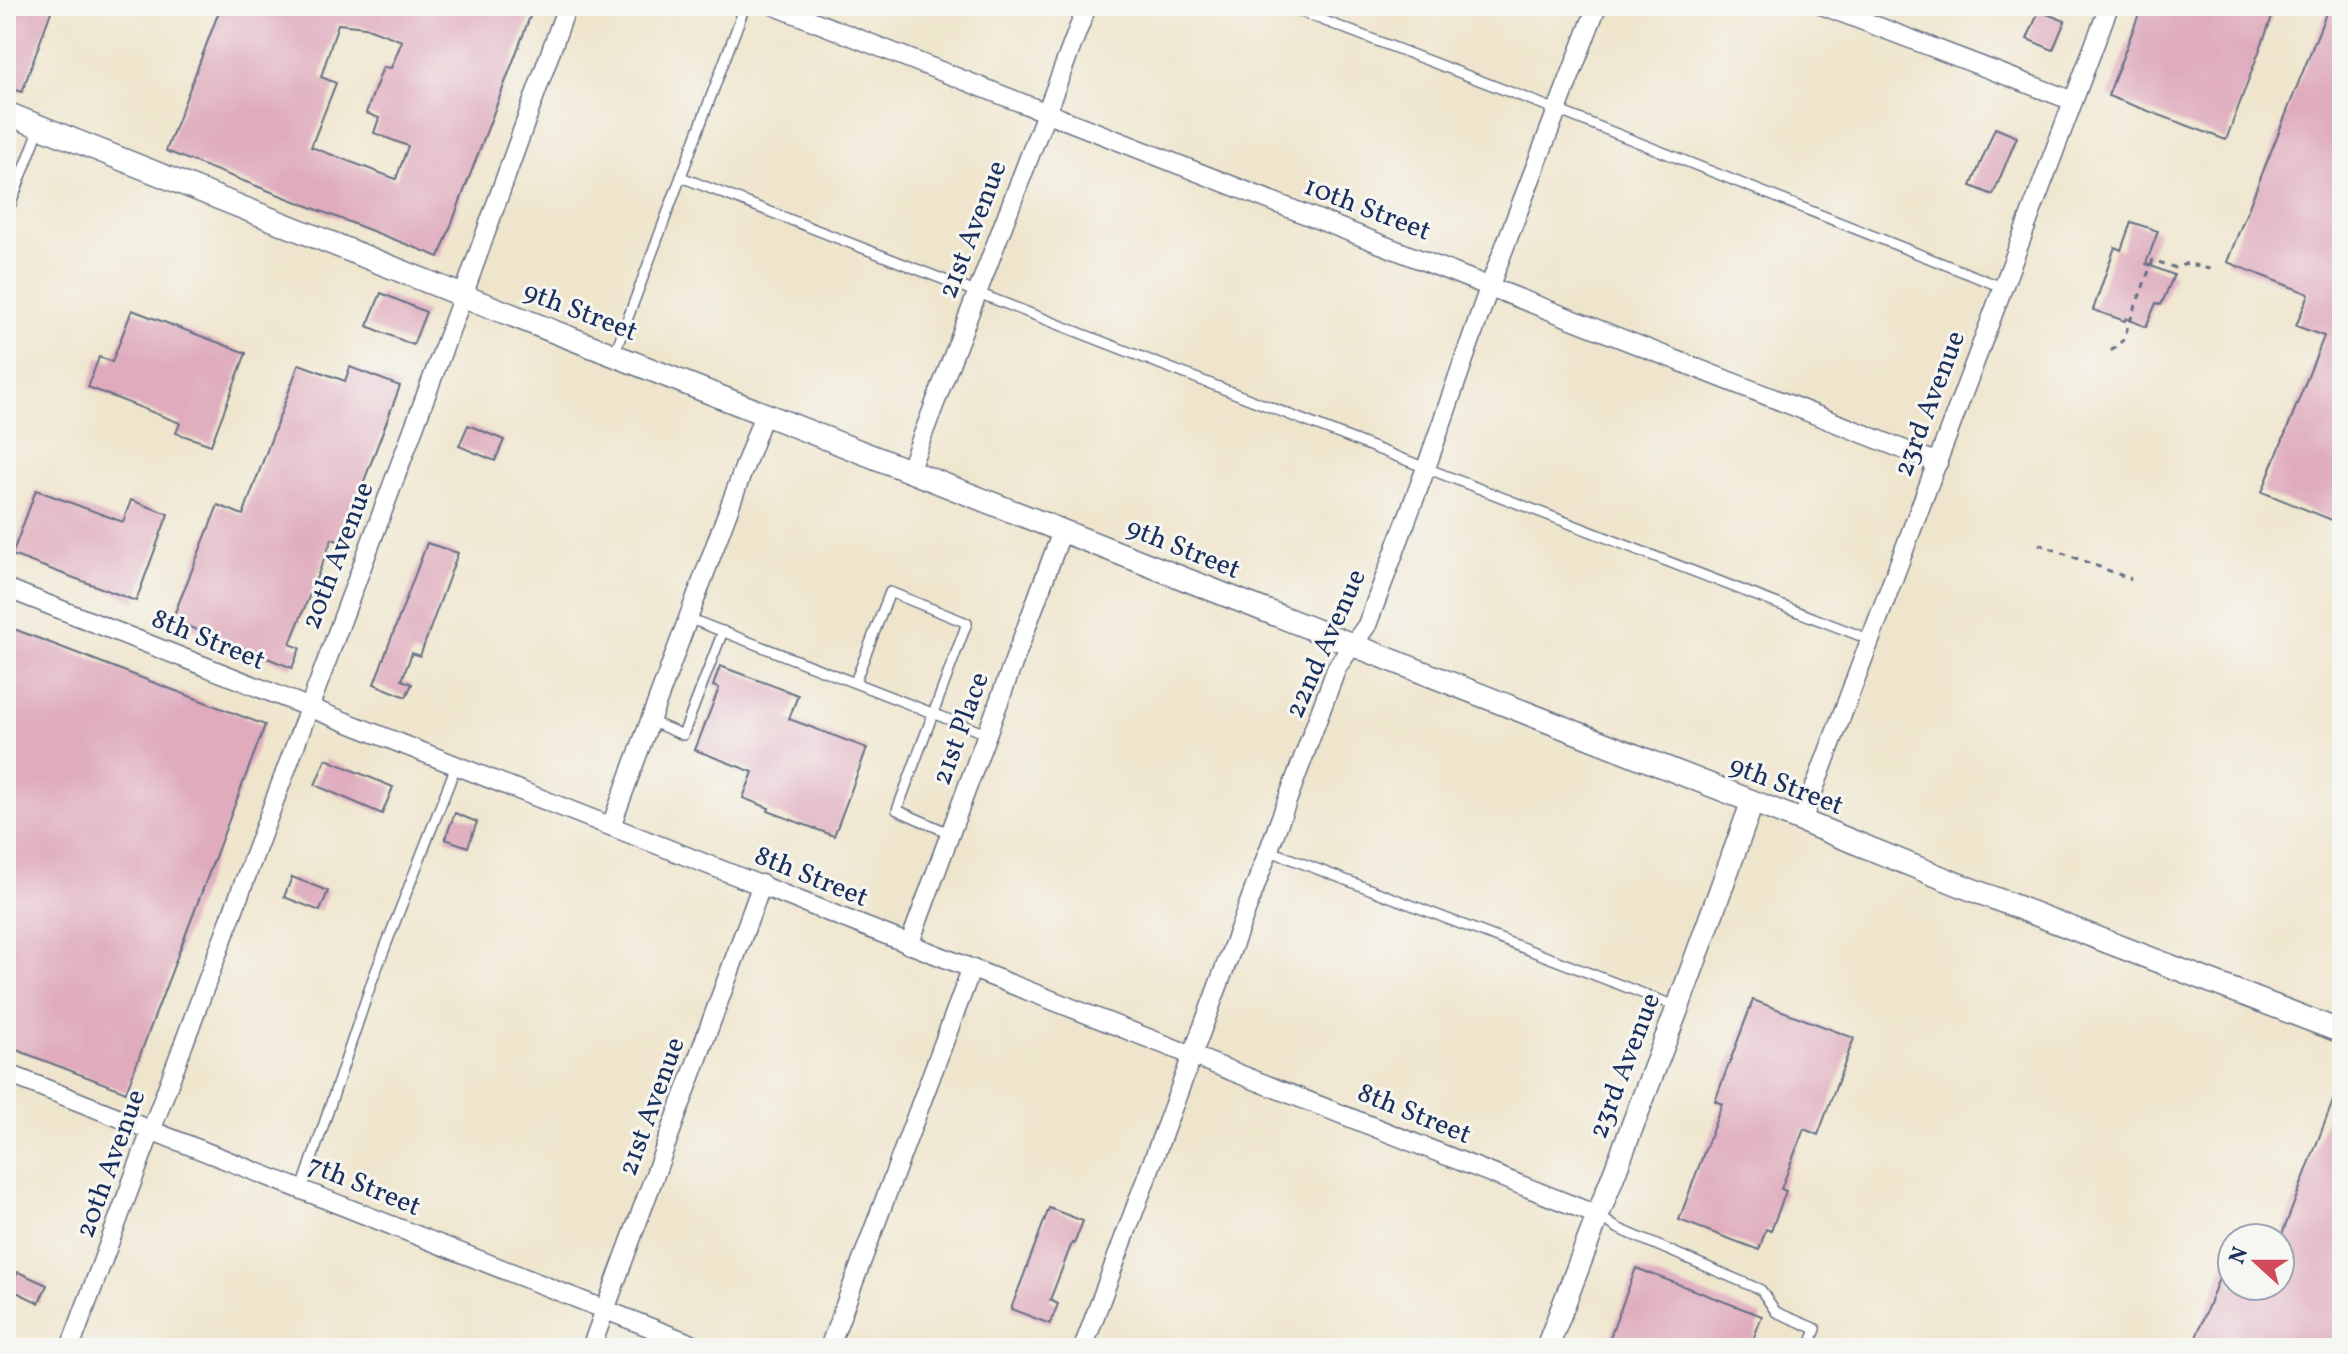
<svg xmlns="http://www.w3.org/2000/svg" width="2348" height="1354" viewBox="0 0 2348 1354" font-family="Vollkorn,serif">
	<rect width="100%" height="100%" fill="#f6f6f2"/>
	<filter id="ink" filterUnits="userSpaceOnUse"><feTurbulence type="fractalNoise" baseFrequency=".0125" numOctaves="2"/><feDisplacementMap in="SourceGraphic" scale="16" xChannelSelector="R" yChannelSelector="G"/><feConvolveMatrix kernelMatrix="1 2 1 2 8 2 1 2 1" color-interpolation-filters="sRGB"/></filter>
	<filter id="wash" filterUnits="userSpaceOnUse"><feTurbulence type="fractalNoise" baseFrequency=".006" numOctaves="4" result="noise"/><feDisplacementMap in="SourceGraphic" scale="32" xChannelSelector="R" yChannelSelector="G"/><feGaussianBlur stdDeviation="1.8" result="paint"/><feColorMatrix in="noise" values="0 0 0 0 0 0 0 0 0 0 0 0 0 0 0 0 0 1.4 0 .05"/><feComposite in="paint" operator="in"/></filter>
	<g filter="url(#wash)">
		<rect width="100%" height="100%" fill="#efe5cc"/>
		<g id="blocks">
			<g fill="#dfabbd" fill-rule="evenodd">
				<path d="M22 6H53L22 92 6 87V7L20 12Z"/>
				<path d="M221 6H534L439 257 166 151ZM338 24 365 27 402 41 391 68 383 67 366 113 379 118 374 133 408 146 396 179 311 147 336 83 321 77Z"/>
				<path d="M2142 6H2276L2226 140 2108 96Z"/>
				<path d="M2329 6H2342V524L2262 492 2324 336 2296 326 2309 294 2227 262Z"/>
				<path d="M2039 11 2065 21 2053 50 2027 39Z"/>
				<path d="M1995 128 2017 137 1993 195 1971 186Z"/>
				<path d="M2131 222 2158 231 2146 264 2174 275 2161 305 2156 303 2146 327 2126 318 2125 321 2093 310 2115 247 2121 250Z"/>
				<path d="M381 293 426 312 413 345 367 326Z"/>
				<path d="M132 310 246 353 211 445 176 433 180 423 88 387 99 357 112 362Z"/>
				<path d="M299 364 345 381 350 367 400 386 341 542 332 539 290 644 300 648 292 668 172 620 218 505 243 515Z"/>
				<path d="M468 425 504 440 495 461 459 446Z"/>
				<path d="M36 490 123 522 131 500 168 514 136 601 12 555Z"/>
				<path d="M427 543 458 553 420 656 412 653 402 680 412 684 406 697 374 684Z"/>
				<path d="M6 626 265 725 126 1092 6 1046Z"/>
				<path d="M720 666 798 695 789 719 867 748 834 836 768 811 769 808 743 798 753 772 695 750 719 688 713 686Z"/>
				<path d="M326 759 393 787 382 814 315 785Z"/>
				<path d="M455 813 477 822 468 847 445 839Z"/>
				<path d="M292 877 328 891 320 911 284 897Z"/>
				<path d="M1753 1000 1854 1038 1818 1135 1804 1129 1781 1189 1786 1191 1771 1231 1766 1229 1759 1250 1679 1220 1722 1104 1715 1101Z"/>
				<path d="M2341 1080 2342 1348H2192L2231 1247 2232 1286H2280V1240Z"/>
				<path d="M1049 1208 1083 1221 1074 1244 1072 1243 1050 1300 1058 1304 1050 1324 1011 1309Z"/>
				<path d="M1636 1268 1762 1316 1750 1348H1606Z"/>
				<path d="M18 1272 47 1285 39 1303 10 1289Z"/>
			</g>
		</g>
	</g>
	<g filter="url(#ink)">
		<use href="#blocks" fill-opacity="0" stroke="#656f84" stroke-width="2"/>
		<g fill="none" stroke-linecap="round" stroke-linejoin="round">
			<g stroke="#656f84" stroke-width="12">
				<g id="service">
					<path d="M1286 6 1557 110 2004 288"/>
					<path d="M681 177 1426 468 1871 640"/>
					<path d="M6 217 40 127"/>
					<path d="M614 355 745 6"/>
					<path d="M688 618 986 734"/>
					<path d="M855 682 890 592 967 623 897 810 949 833"/>
					<path d="M650 721 683 735 723 631"/>
					<path d="M1270 851 1678 1007"/>
					<path d="M302 1189 372 981 456 766"/>
					<path d="M1599 1216 1617 1228 1761 1290 1776 1312 1816 1329 1809 1348"/>
				</g>
			</g>
			<g stroke="#656f84" stroke-width="21">
				<g id="minor">
					<path d="M775 6 1938 463"/>
					<path d="M1824 6 2073 101"/>
					<path d="M909 471 1087 6"/>
					<path d="M6 588 1597 1215"/>
					<path d="M1802 821 2109 6"/>
					<path d="M611 826 764 414"/>
					<path d="M909 945 1062 531"/>
					<path d="M6 1073 702 1348"/>
					<path d="M70 1348 463 296 567 6"/>
					<path d="M591 1348 762 884"/>
					<path d="M829 1348 971 970"/>
					<path d="M1083 1348 1337 667 1367 625 1426 468 1490 285 1597 6"/>
				</g>
			</g>
			<g stroke="#656f84" stroke-width="25">
				<g id="tertiary">
					<path d="M6 113 481 303 1802 821 1965 887 2342 1032"/>
					<path d="M1547 1348 1678 1007 1752 803"/>
				</g>
			</g>
			<g stroke="#656f84" stroke-width="3" stroke-dasharray="6 6" stroke-linecap="butt">
				<path d="M2111 351 2123 340 2153 260 2176 268 2187 263 2213 270"/>
				<path d="M2039 544 2131 579"/>
			</g>
			<use href="#service" stroke="#fff" stroke-width="9"/>
			<use href="#minor" stroke="#fff" stroke-width="18"/>
			<use href="#tertiary" stroke="#fff" stroke-width="22"/>
		</g>
	</g>
	<g text-anchor="middle" stroke-width="6" stroke-linejoin="round" paint-order="stroke">
		<g font-size="28" fill="#1b2f5e" stroke="#f6f6f2">
			<text transform="translate(1368 207) rotate(21)" y="10">10th Street</text>
			<text transform="translate(971 229) rotate(-69)" y="10">21st Avenue</text>
			<text transform="translate(581 310) rotate(21)" y="10">9th Street</text>
			<text transform="translate(1928 403) rotate(-69)" y="10">23rd Avenue</text>
			<text transform="translate(1184 547) rotate(22)" y="10">9th Street</text>
			<text transform="translate(336 555) rotate(-69)" y="10">20th Avenue</text>
			<text transform="translate(209 638) rotate(22)" y="10">8th Street</text>
			<text transform="translate(1324 643) rotate(-66)" y="10">22nd Avenue</text>
			<text transform="translate(959 728) rotate(-70)" y="10">21st Place</text>
			<text transform="translate(1787 784) rotate(21)" y="10">9th Street</text>
			<text transform="translate(812 875) rotate(22)" y="10">8th Street</text>
			<text transform="translate(1623 1065) rotate(-69)" y="10">23rd Avenue</text>
			<text transform="translate(650 1106) rotate(-70)" y="10">21st Avenue</text>
			<text transform="translate(1415 1112) rotate(22)" y="10">8th Street</text>
			<text transform="translate(109 1163) rotate(-70)" y="10">20th Avenue</text>
			<text transform="translate(365 1184) rotate(22)" y="10">7th Street</text>
		</g>
	</g>
	<rect width="2348" height="1354" fill="none" stroke="#f6f6f2" stroke-width="32"/>
	<g transform="translate(2256 1262) rotate(291)"><circle r="38" fill="#f6f6f2" stroke="#9ea6b7" stroke-width="2"/>
	<path d="M0-6L14 30L0 20L-14 30Z" fill="#d1495b"/>
	<text y="-12" font-size="22" font-weight="bold" text-anchor="middle" fill="#1b2f5e">N</text>
	</g>
</svg>
